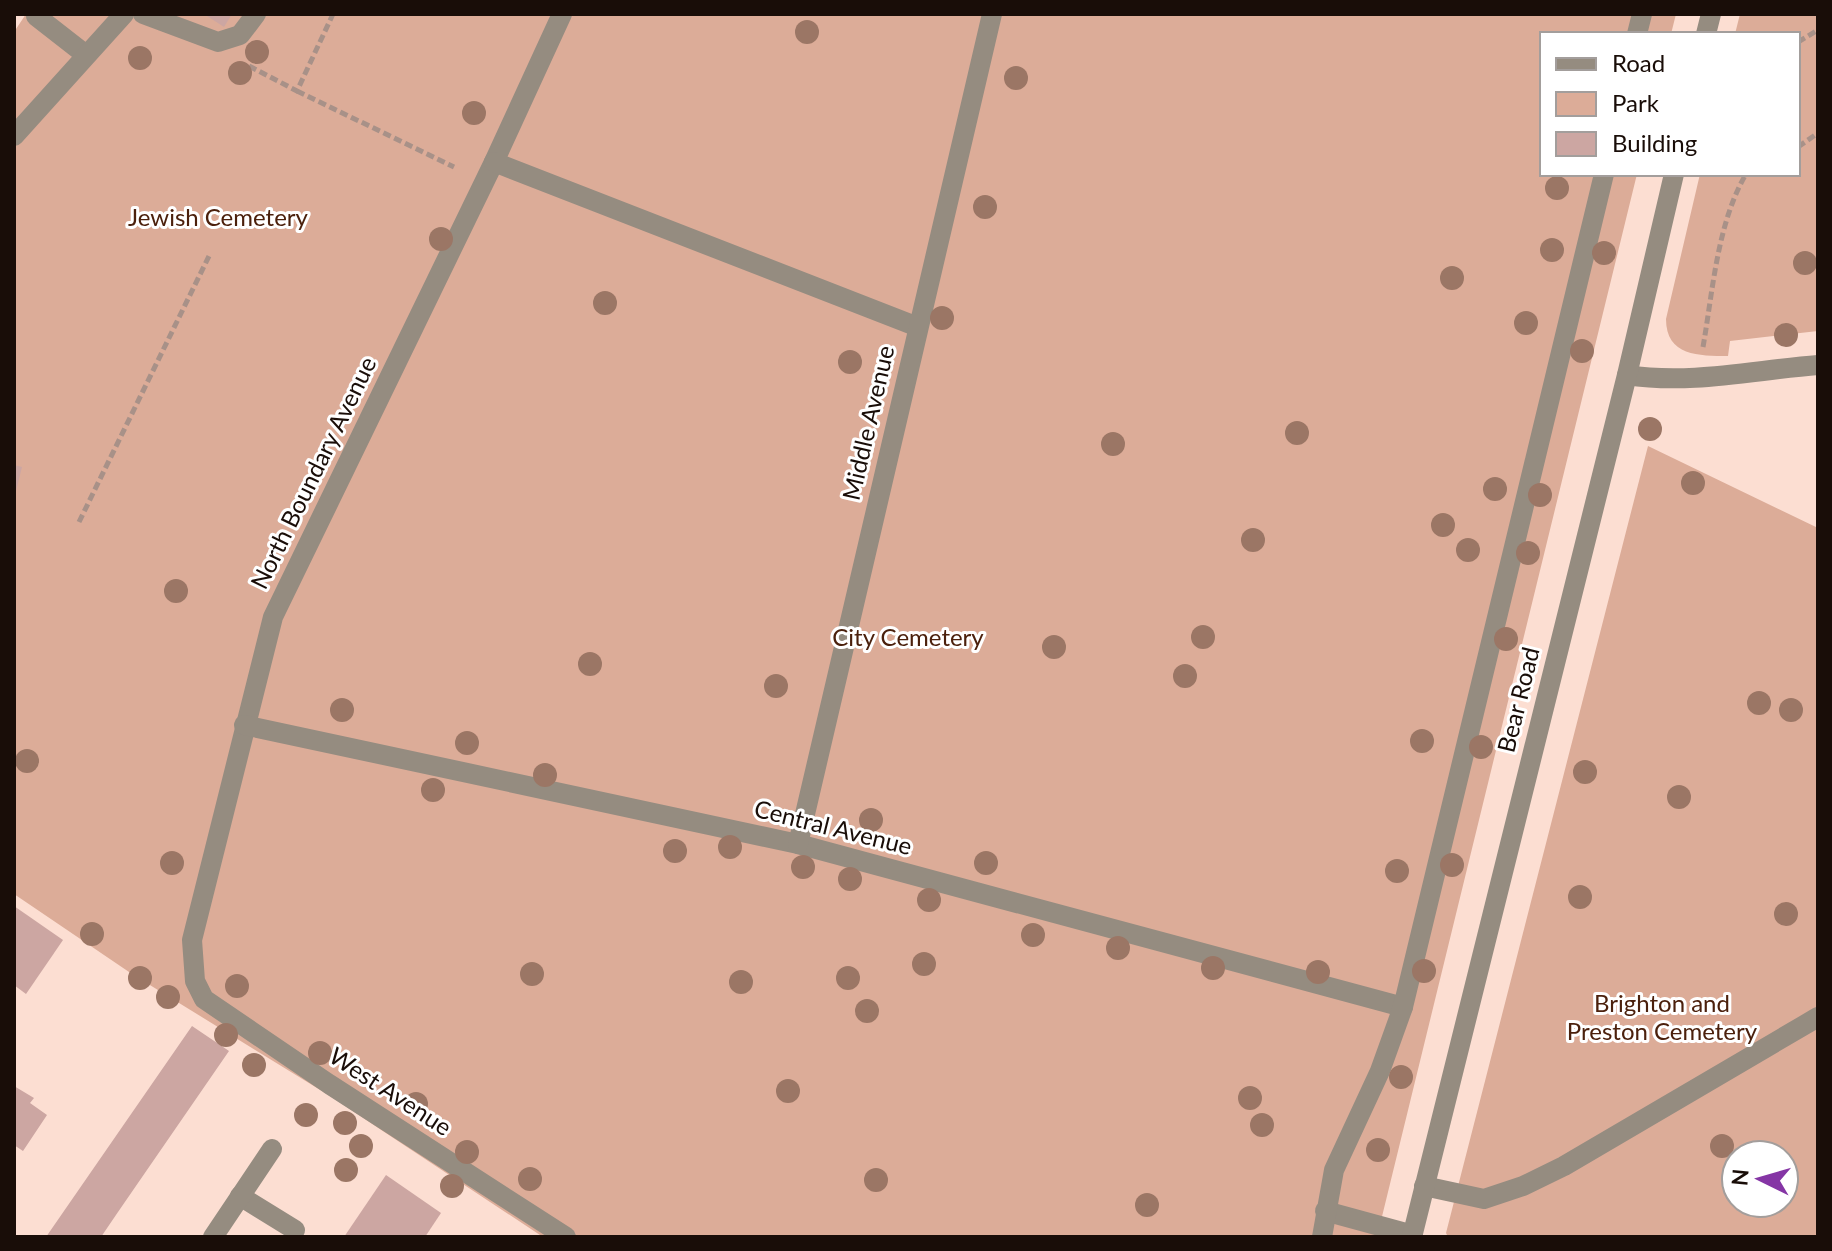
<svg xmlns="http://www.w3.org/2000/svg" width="1832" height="1251" viewBox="0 0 1832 1251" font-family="Lato,sans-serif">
	<rect width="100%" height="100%" fill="#fcded2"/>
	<g fill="#dcac98" fill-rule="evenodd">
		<path d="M26 14H1676L1671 34H1542V174H1637L1377 1237H543L330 1096 132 974 14 894V32Z"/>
		<path d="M1740 14H1818V331L1730 341 1728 356C1699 356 1666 356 1666 319L1700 174H1798V34H1735Z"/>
		<path d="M1648 446 1818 528V1237H1448L1446 1233ZM1736 1155H1784V1203H1736Z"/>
	</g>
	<g fill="#cca6a2">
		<path d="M204 14H232L224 27Z"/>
		<path d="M14 465 22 467 15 495H14Z"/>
		<path d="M14 906 63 940 26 994 14 985Z"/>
		<path d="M192 1026 229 1051 118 1212 101 1237H46Z"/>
		<path d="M14 1086 34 1098 30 1103 47 1115 23 1151 14 1145Z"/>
		<path d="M386 1175 441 1213 425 1237H344Z"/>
	</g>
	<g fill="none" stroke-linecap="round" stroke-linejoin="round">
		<g stroke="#a89188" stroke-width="5" stroke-dasharray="8 4" stroke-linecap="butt">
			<path d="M1798 42 1818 30"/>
			<path d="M249 66 297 91 333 14"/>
			<path d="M297 91 454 167"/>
			<path d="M1798 147 1818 133"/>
			<path d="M1703 347C1713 290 1717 224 1746 174"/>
			<path d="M79 522 210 254"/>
		</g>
		<g stroke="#958c80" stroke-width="20">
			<path d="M37 14 36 16 86 55"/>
			<path d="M143 14 218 42 240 35 256 14"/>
			<path d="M562 14 494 162 273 617 192 940 195 981 204 999 329 1084 566 1237"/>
			<path d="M1637 34 1642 14"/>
			<path d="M14 136 124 14"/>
			<path d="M494 162 918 327"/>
			<path d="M244 725 798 844 1403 1007"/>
			<path d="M798 844 992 14"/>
			<path d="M1424 1186 1484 1199 1523 1186 1564 1166 1818 1017"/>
			<path d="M1325 1211 1413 1235"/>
			<path d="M1322 1237 1334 1170 1380 1071 1403 1007 1604 174"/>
		</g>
		<g stroke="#958c80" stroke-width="20">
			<path d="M1627 375C1691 385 1754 370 1818 365"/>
			<path d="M240 1196 295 1230"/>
			<path d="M213 1237 272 1149"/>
		</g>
		<g stroke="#958c80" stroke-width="20">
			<path d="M1706 34 1711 14"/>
			<path d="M1412 1237 1627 375 1674 174"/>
		</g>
	</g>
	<g fill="#9b7665">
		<circle cx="807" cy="32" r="12"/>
		<circle cx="257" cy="52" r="12"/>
		<circle cx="140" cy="58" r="12"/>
		<circle cx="240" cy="73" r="12"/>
		<circle cx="1016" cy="78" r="12"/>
		<circle cx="474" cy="113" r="12"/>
		<circle cx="1557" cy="188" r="12"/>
		<circle cx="985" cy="207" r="12"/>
		<circle cx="441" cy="239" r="12"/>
		<circle cx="1552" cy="250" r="12"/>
		<circle cx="1604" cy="253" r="12"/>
		<circle cx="1805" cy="263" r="12"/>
		<circle cx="1452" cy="278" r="12"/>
		<circle cx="605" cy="303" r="12"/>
		<circle cx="942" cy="318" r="12"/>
		<circle cx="1526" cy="323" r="12"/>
		<circle cx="1786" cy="335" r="12"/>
		<circle cx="1582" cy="351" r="12"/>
		<circle cx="850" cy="362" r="12"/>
		<circle cx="1650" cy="429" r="12"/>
		<circle cx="1297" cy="433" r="12"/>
		<circle cx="1113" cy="444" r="12"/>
		<circle cx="1693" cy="483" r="12"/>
		<circle cx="1495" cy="489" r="12"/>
		<circle cx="1540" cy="495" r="12"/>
		<circle cx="1443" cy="525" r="12"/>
		<circle cx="1253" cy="540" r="12"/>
		<circle cx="1468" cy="550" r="12"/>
		<circle cx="1528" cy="553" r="12"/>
		<circle cx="176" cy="591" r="12"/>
		<circle cx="1203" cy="637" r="12"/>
		<circle cx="1506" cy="639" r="12"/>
		<circle cx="1054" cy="647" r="12"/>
		<circle cx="590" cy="664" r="12"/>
		<circle cx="1185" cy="676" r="12"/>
		<circle cx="776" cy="686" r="12"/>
		<circle cx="1759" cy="703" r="12"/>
		<circle cx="342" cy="710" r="12"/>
		<circle cx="1791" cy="710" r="12"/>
		<circle cx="1422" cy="741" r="12"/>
		<circle cx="467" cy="743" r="12"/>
		<circle cx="1481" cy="747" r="12"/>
		<circle cx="27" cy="761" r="12"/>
		<circle cx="1585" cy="772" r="12"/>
		<circle cx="545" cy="775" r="12"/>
		<circle cx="433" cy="790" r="12"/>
		<circle cx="1679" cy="797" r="12"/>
		<circle cx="871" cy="820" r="12"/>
		<circle cx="730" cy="847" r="12"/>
		<circle cx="675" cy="851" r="12"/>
		<circle cx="172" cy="863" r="12"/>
		<circle cx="986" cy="863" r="12"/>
		<circle cx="1452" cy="865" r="12"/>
		<circle cx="803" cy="867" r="12"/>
		<circle cx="1397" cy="871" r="12"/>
		<circle cx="850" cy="879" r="12"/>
		<circle cx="1580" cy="897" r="12"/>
		<circle cx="929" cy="900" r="12"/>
		<circle cx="1786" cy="914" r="12"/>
		<circle cx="92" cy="934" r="12"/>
		<circle cx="1033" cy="935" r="12"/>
		<circle cx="1118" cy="948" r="12"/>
		<circle cx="924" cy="964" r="12"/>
		<circle cx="1213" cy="968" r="12"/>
		<circle cx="1424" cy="971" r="12"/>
		<circle cx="1318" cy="972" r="12"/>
		<circle cx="532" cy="974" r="12"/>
		<circle cx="140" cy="978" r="12"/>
		<circle cx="848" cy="978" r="12"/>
		<circle cx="741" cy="982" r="12"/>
		<circle cx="237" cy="986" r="12"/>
		<circle cx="168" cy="997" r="12"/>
		<circle cx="867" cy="1011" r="12"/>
		<circle cx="226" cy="1035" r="12"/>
		<circle cx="320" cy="1053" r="12"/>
		<circle cx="254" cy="1065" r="12"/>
		<circle cx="1401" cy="1077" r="12"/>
		<circle cx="788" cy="1091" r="12"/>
		<circle cx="1250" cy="1098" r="12"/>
		<circle cx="416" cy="1104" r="12"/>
		<circle cx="306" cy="1115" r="12"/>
		<circle cx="345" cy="1123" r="12"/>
		<circle cx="1262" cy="1125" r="12"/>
		<circle cx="361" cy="1146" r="12"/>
		<circle cx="1722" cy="1146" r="12"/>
		<circle cx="1378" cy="1150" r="12"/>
		<circle cx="467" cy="1152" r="12"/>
		<circle cx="346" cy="1170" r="12"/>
		<circle cx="530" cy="1179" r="12"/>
		<circle cx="876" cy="1180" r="12"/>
		<circle cx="452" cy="1186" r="12"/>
		<circle cx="1147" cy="1205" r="12"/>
	</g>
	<g text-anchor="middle" stroke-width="6" stroke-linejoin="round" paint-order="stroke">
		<g font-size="24" fill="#4b200c" stroke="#fff">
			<text x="218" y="226">Jewish Cemetery</text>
			<text x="908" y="646">City Cemetery</text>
			<text x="1662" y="1012">Brighton and<tspan x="1662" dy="28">Preston Cemetery</tspan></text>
		</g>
		<g font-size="24" fill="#190d08" stroke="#fff">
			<text transform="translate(869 423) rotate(-77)" y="8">Middle Avenue</text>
			<text transform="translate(314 473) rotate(-64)" y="8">North Boundary Avenue</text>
			<text transform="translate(1519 700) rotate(-76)" y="8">Bear Road</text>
			<text transform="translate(833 828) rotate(14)" y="8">Central Avenue</text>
			<text transform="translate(390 1092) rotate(33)" y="8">West Avenue</text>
		</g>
	</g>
	<rect width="1832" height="1251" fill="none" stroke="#190d08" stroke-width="32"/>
	<rect x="1540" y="32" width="260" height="144" fill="#ffffff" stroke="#a39e9c" stroke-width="2"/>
	<rect x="1556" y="58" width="40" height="12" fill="#958c80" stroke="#a39e9c" stroke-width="2"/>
	<text x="1612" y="72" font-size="24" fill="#190d08">Road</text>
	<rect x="1556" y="92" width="40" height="24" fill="#dcac98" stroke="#a39e9c" stroke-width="2"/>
	<text x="1612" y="112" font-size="24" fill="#190d08">Park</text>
	<rect x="1556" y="132" width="40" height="24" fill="#cca6a2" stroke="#a39e9c" stroke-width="2"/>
	<text x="1612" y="152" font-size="24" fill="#190d08">Building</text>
	<g transform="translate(1760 1179) rotate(275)"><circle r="38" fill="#ffffff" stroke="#a39e9c" stroke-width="2"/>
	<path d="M0-6L14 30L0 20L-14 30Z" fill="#8535a5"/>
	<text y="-12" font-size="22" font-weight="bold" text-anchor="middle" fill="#190d08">N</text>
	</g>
</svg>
